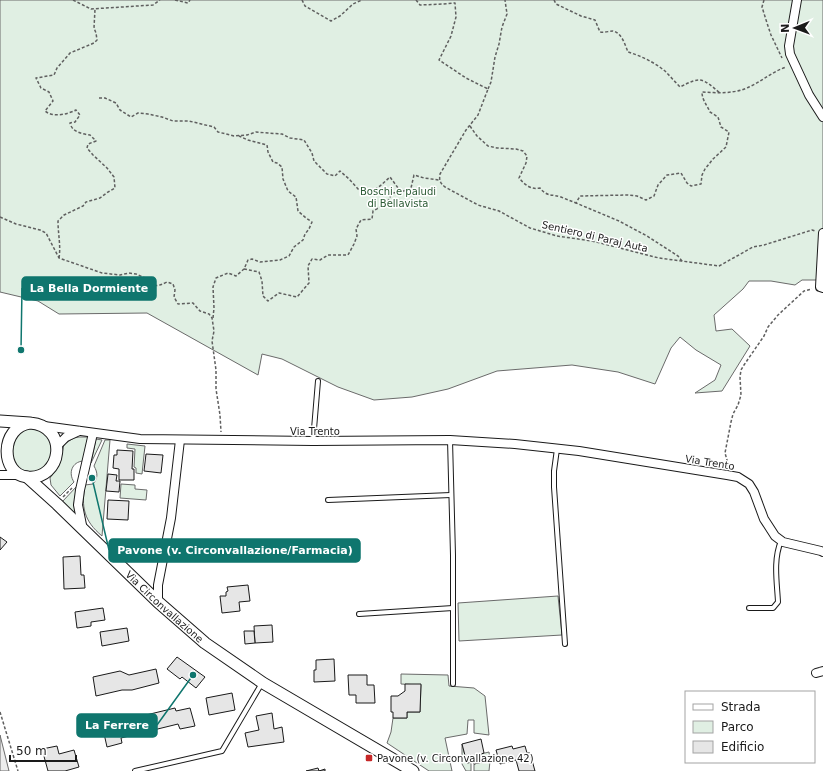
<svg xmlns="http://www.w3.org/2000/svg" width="823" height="771" viewBox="0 0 823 771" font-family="'DejaVu Sans',sans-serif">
	<rect width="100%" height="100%" fill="#fff"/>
	<g fill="#e0efe3" stroke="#6a6a6a">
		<path d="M0 0H823V280H802L795 285 771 281H749L743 289 714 315 716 331 732 329 750 346 722 391 695 393 715 380 721 365 696 350 680 337 671 348 655 384 618 372 572 365 497 371 448 389 412 397 374 400 338 387 282 359 262 354 258 375 147 313 59 314 38 301 0 292Z"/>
		<path d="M28 427 43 431 51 442 52 456 42 469 31 473 20 470 7 451 9 441Z"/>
		<path d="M79 437H88L83 461C72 462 68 473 74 482L60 496 51 485 50 478 60 463 64 444 74 438Z"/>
		<path d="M96 439 102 440 91 463Z"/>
		<path d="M105 440H110L102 536C84 521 81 507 85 485L93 484C98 478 98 473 94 466Z"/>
		<path d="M127 444 145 446 142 474 136 473V468L134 467 135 449 127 448Z"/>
		<path d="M121 484 135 485V489L147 490 146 500 120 498Z"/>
		<path d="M77 486 74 504 76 516 62 502Z"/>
		<path d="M558 596 562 635 459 641 458 603Z"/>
		<path d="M401 674 448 675 449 686 474 688 485 696 489 735 474 733V720H468L467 734 445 738 452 771H429L387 743 391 732 393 718H407V712H420L421 685 401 684Z"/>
		<path d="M462 744 467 763 471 762V771H466L462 764Z"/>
		<path d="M489 752 490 761 489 771H474V764L483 762 481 754Z"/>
	</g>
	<path fill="#ededed" stroke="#6a6a6a" d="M0 735 9 771H0Z"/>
	<g fill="#e6e6e6" stroke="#1a1a1a">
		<path d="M117 450 133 451 132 469H134V480H119V469L113 468 114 455H117Z"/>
		<path d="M146 454 163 455 161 473 144 471Z"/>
		<path d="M108 474 117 475 116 481H120L119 492 106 491Z"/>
		<path d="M108 500 129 501 128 520 107 519Z"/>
		<path d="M0 537 7 542 0 550Z"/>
		<path d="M80 556 81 575H84L85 588 64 589 63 557Z"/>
		<path d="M248 585 250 601 239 602 240 611 222 613 220 596H226V592L228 591 227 587Z"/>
		<path d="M103 608 105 620 91 622V626L77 628 75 612Z"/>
		<path d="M272 625 273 642 255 643 254 626Z"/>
		<path d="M127 628 129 641 102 646 100 632Z"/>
		<path d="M244 631H254L255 643 245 644Z"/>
		<path d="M177 657 205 677 196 688 182 677 180 679 167 669Z"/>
		<path d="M334 659 335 681 314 682V670H316V660Z"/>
		<path d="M156 669 159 683 132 690H122L96 696 93 677 120 671 129 675Z"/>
		<path d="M348 675H367V685H374L375 703H356V695H349Z"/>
		<path d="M405 684H421L420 712H407V718H393V712H391V696H398L405 691Z"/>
		<path d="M232 693 235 710 209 715 206 698Z"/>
		<path d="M175 708 176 711 190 708 195 726 180 729 178 724 121 738 122 743 107 747 103 729 118 725 117 722Z"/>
		<path d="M272 713 274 729 282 727 284 742 248 747 245 733 259 730 256 716Z"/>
		<path d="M481 739 484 753 481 754 483 762 474 764 473 762 467 763 462 744Z"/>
		<path d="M57 746 59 754 74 750 79 767 65 771H48L42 749Z"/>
		<path d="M512 746 513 749 525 746 527 753H530L535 771H519L516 760 500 764 496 750Z"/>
		<path d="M318 768 319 771 325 769V771H306Z"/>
	</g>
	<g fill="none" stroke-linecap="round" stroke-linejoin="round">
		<g stroke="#1a1a1a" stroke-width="6">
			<g id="service">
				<path d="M450 440 453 555V684"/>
				<path d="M313 441 318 381"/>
				<path d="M557 449 554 471V487L565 644"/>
				<path d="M328 500 451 495"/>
				<path d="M749 608H773L778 602C777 582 773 560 781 541"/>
				<path d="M359 614 453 608"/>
				<path d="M135 771 222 751 262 683"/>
			</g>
		</g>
		<g stroke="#1a1a1a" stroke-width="10">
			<g id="minor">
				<path d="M797 0 789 46 790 54 809 95 823 117"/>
				<path d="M823 233 820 287 823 288"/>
				<path d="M44 426 140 439 313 441 450 440 515 444 579 451 727 475 738 477 749 484 754 492 764 519 775 536 783 542 821 551 823 552"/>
				<path d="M57 446 66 437 79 431"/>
				<path d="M0 475H19"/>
				<path d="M83 530 78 505 80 490 93 433"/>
				<path d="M158 602V585L171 518 180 440"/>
				<path d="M816 673 823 671"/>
			</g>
		</g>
		<g stroke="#1a1a1a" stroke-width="13">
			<g id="secondary">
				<path d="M0 421 30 423C70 426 62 481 27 477 0 474 0 427 30 423"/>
				<path id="s1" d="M27 477 57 504 158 602 205 643 263 683 413 771"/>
			</g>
		</g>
		<g stroke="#5f5f5f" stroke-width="1.5" stroke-dasharray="3 2" stroke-linecap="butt">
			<path d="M73 0 91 9 153 5 160 0"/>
			<path d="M175 0 188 3 190 0"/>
			<path d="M302 0 305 6 331 21 340 16 353 4 362 0"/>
			<path d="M416 0 420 5 443 4 455 3 456 17 451 36 439 60 466 78 488 89 478 115 466 130 440 174C439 180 440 183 445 187L478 205 499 211 530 228 557 236 592 241 659 258 719 266 753 247 764 245 812 230 815 231"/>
			<path d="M554 0 556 4 581 16 595 20 600 32C604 33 609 31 613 31 622 33 625 45 628 52 641 56 654 62 665 71 670 76 675 82 680 87 701 76 702 78 720 93"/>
			<path d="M764 0 762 7 767 23 771 35 782 58"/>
			<path d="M488 89 491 82 495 57 499 44 502 27 507 14 505 0"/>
			<path d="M99 98H105L116 103 120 110 131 117 138 113 148 114 162 117 173 121H189L214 127 218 132 234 136 247 135 256 132 268 133 282 134 290 138 304 140 312 153 314 161 327 174 335 176 340 171 349 179 359 190 372 191 380 186 390 177 401 192"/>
			<path d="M470 126 472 129 477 136 488 146 497 148 516 149 523 151 527 156 526 163 519 178C525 185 531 190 540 188 547 197 552 194 561 197 566 199 571 201 576 203"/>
			<path d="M0 217 16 224 40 230 46 233 59 258 102 273 120 275 129 273 136 274 145 278 147 283C155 287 159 286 167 282L173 284 175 290 174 297 178 304 193 303 200 311 209 314 212 318 214 331 212 341 216 370V389L220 415 221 432"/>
			<path d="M59 258C61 246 58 234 58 221L64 215 83 206 86 202 100 198 108 192 115 188 114 177 107 168 93 155 87 148 88 144 96 141 90 135C82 134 72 132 70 123L75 122 80 115 76 110C68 114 53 118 45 111L53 101 49 92 41 88 36 78 54 75 57 68 70 53 94 43 97 40 96 33 94 28 95 9"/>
			<path d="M682 261 678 256 647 236 619 221 576 203 580 196 628 195 637 196 646 200 654 196 658 185 667 175 681 173 687 183 691 186 701 184 702 175 705 169 713 159 726 147 729 132 721 127 718 117 710 112C707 105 702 100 702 92 718 93 735 94 749 87 762 81 772 72 786 67"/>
			<path d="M244 269 259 272 262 281 263 296 268 301 279 293 297 297 309 283 308 266 312 259 320 260 328 255H348L354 244 357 236 356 229 361 220 372 219 373 211 387 203 392 193 401 192 411 188 414 175 424 178 439 180"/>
			<path d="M213 318 214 308 213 287 216 278 228 273 236 276 244 269 248 260 252 259 260 262 280 260 289 256 294 247 303 240 305 234 309 229 312 222 306 218 298 211 296 197 288 191 283 179 282 167 277 163 273 162 268 152 267 145 248 140 239 136"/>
			<path d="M727 467V460L725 453 731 422 733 414 738 405 741 395 740 377 741 370 744 365 764 336 768 327 778 315 804 291 812 289"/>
			<path d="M63 497 72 488"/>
			<path d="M0 712 18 771"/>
		</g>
		<use href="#service" stroke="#fff" stroke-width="4"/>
		<use href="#minor" stroke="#fff" stroke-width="8"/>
		<use href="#secondary" stroke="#fff" stroke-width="11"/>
	</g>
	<rect fill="#c62828" stroke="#fff" stroke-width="1.5" x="365" y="754" width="8" height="8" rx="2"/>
	<g text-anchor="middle" stroke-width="3" stroke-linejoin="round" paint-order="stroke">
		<g font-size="10" fill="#2b5a34" stroke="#fff">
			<text x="398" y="195">Boschi e paludi<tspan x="398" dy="12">di Bellavista</tspan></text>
		</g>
		<g font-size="10" fill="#1a1a1a" stroke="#fff">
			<text transform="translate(595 236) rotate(13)" y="4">Sentiero di Paraj Auta</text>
			<text x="315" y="435">Via Trento</text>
			<text transform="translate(710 462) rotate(9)" y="4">Via Trento</text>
			<text dy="4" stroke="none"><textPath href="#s1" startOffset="189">Via Circonvallazione</textPath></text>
		</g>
		<g font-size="10" fill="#1a1a1a" stroke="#fff" text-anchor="start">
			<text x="377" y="762">Pavone (v. Circonvallazione 42)</text>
		</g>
	</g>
	<path fill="none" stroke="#0f766e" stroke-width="1.5" d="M21 350L22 288M92 478L109 550M193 675L157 725"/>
	<g fill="#0f766e" stroke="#fff" stroke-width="1.5">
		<circle cx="21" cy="350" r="4"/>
		<circle cx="92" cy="478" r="4"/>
		<circle cx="193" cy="675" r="4"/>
	</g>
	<g fill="#0f766e" stroke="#0f766e" stroke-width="1.5">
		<rect x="22" y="277" width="134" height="23" rx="4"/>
		<rect x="109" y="539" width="251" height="23" rx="4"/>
		<rect x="77" y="714" width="80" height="23" rx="4"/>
	</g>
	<g font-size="11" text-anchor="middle" font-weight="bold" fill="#fff">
		<text x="89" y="292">La Bella Dormiente</text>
		<text x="235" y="554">Pavone (v. Circonvallazione/Farmacia)</text>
		<text x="117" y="729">La Ferrere</text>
	</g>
	<rect x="685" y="691" width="130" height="72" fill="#ffffff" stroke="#a3a3a3"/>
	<rect x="693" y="704" width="20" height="6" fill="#ffffff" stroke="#a3a3a3"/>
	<text x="721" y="711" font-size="12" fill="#1a1a1a">Strada</text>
	<rect x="693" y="721" width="20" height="12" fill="#e0efe3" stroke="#a3a3a3"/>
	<text x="721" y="731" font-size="12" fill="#1a1a1a">Parco</text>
	<rect x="693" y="741" width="20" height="12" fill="#e6e6e6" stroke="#a3a3a3"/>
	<text x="721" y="751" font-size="12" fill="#1a1a1a">Edificio</text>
	<g transform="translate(795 28) rotate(269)" stroke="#ffffff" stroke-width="3" paint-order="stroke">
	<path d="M0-3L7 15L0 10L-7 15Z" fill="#1a1a1a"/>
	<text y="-6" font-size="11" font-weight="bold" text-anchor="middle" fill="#1a1a1a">N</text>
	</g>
	<path d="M10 755v6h66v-6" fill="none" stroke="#1a1a1a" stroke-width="2"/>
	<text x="16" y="755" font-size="12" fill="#1a1a1a" stroke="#ffffff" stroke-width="3" paint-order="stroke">50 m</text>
</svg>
